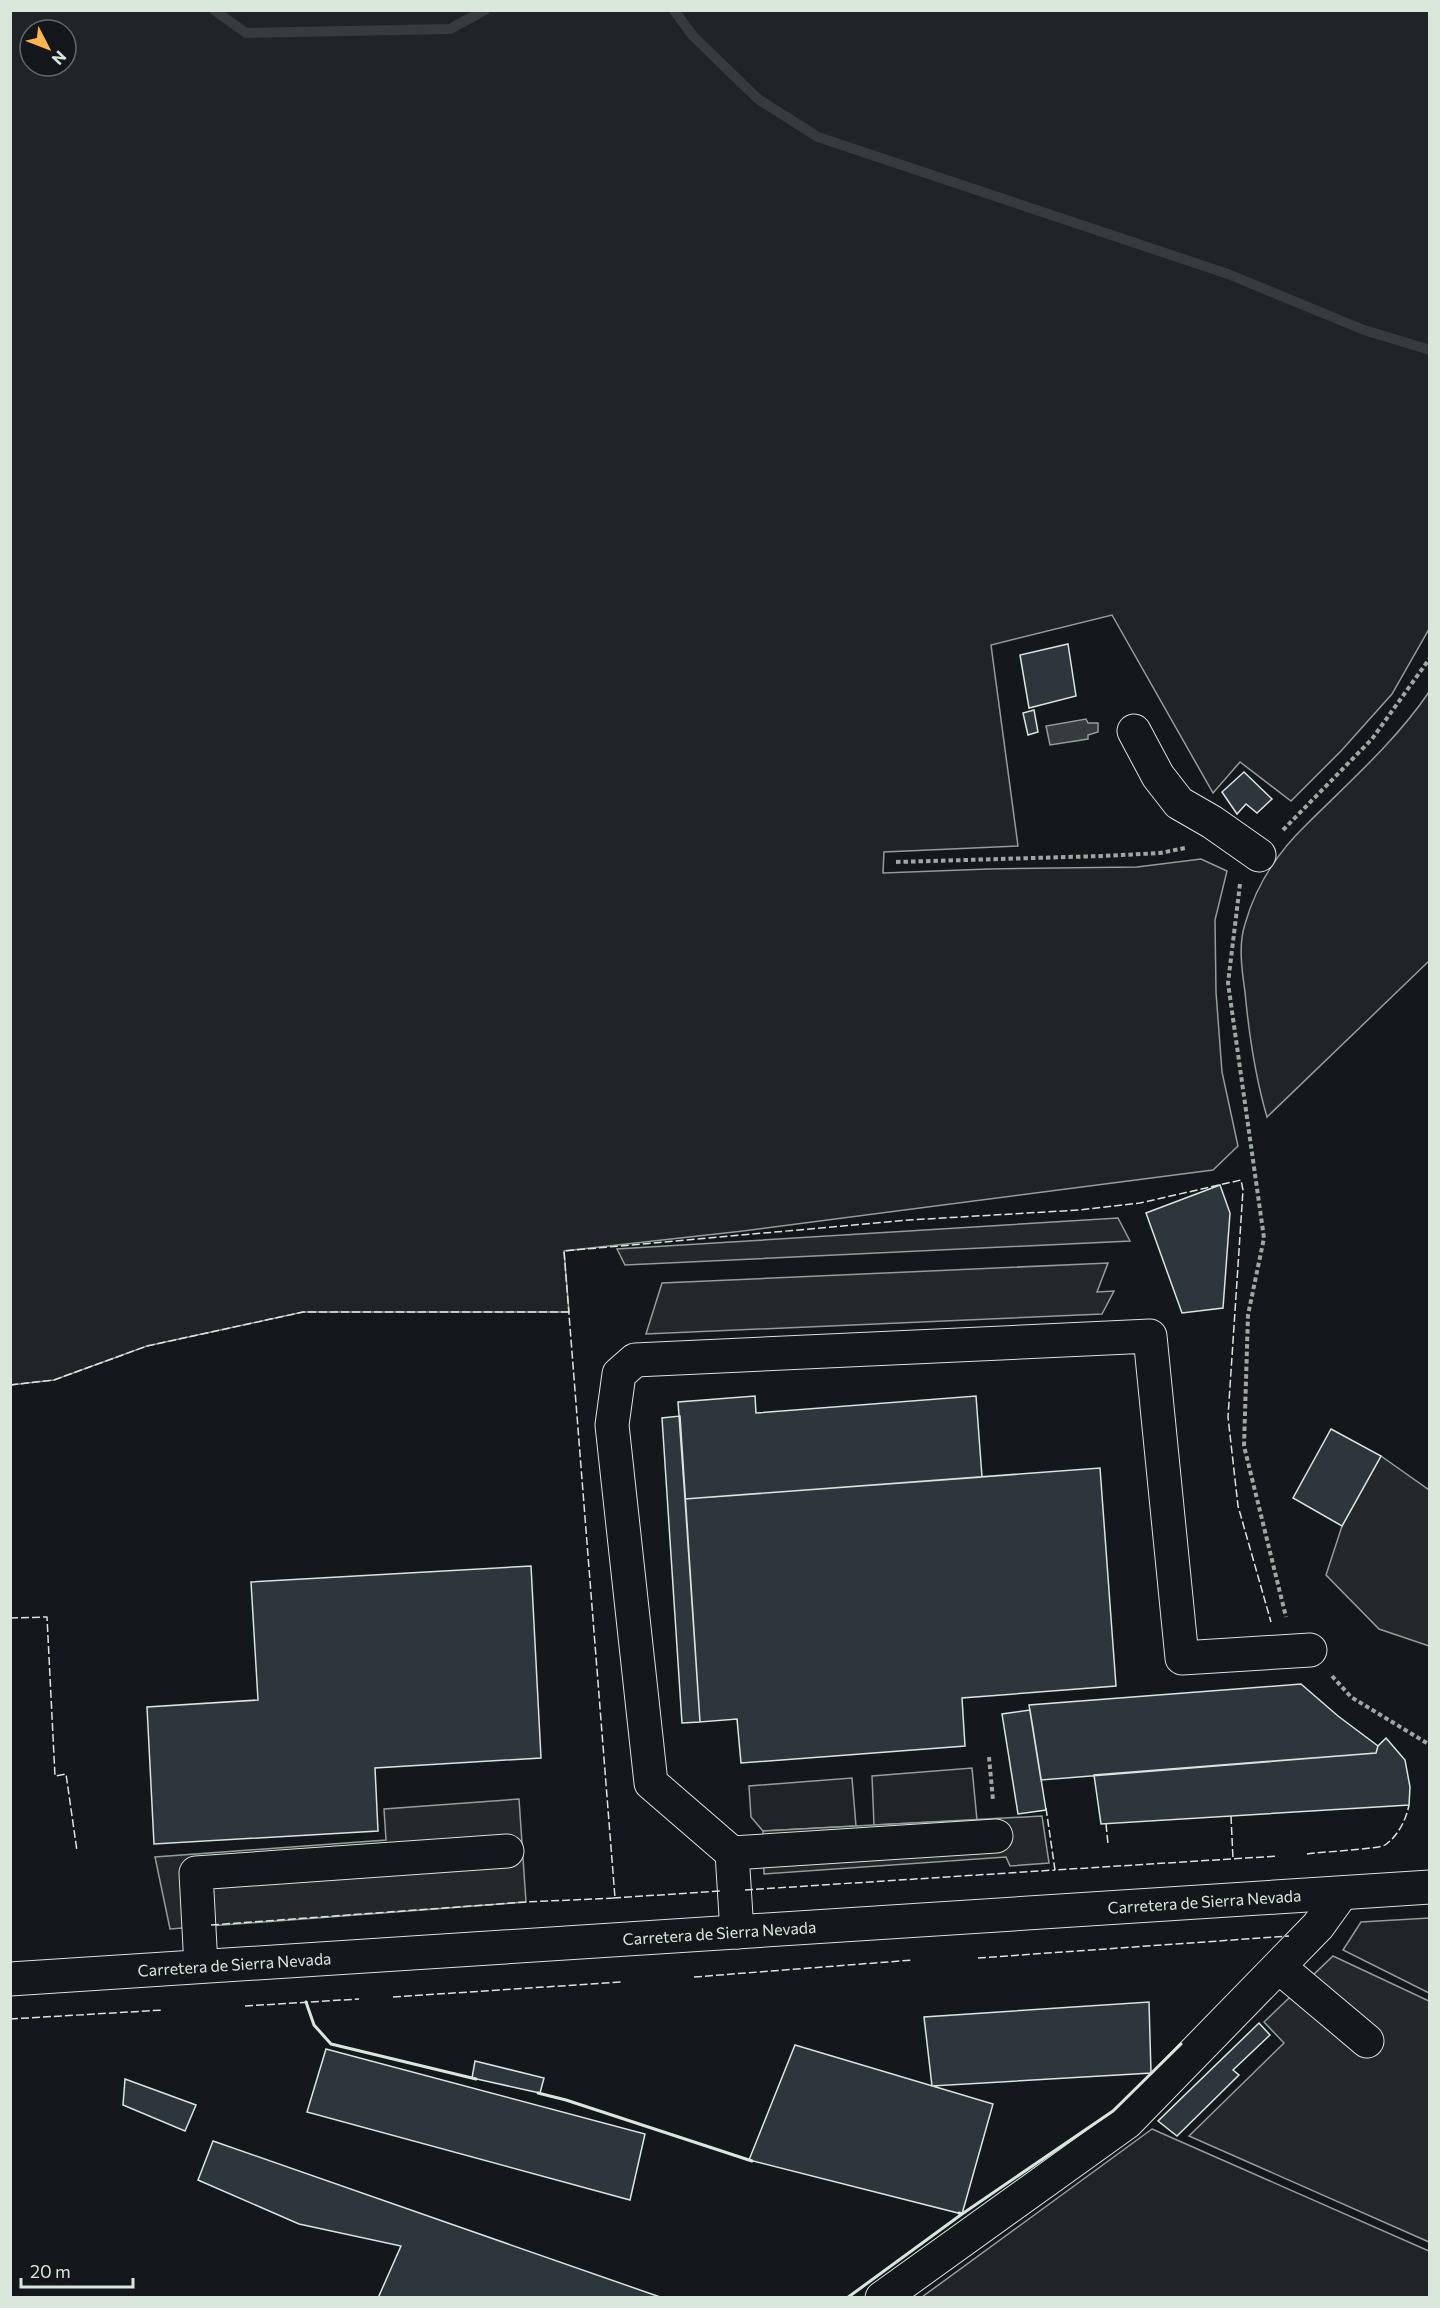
<svg xmlns="http://www.w3.org/2000/svg" width="1440" height="2308" viewBox="0 0 1440 2308" font-family="Commissioner,sans-serif">
<style>
.green{fill:#202428;stroke:#939e99;stroke-width:1.5;fill-rule:evenodd}
.parking{fill:#24282b;stroke:#939e99;stroke-width:1.5}
.water{fill:#363b3e;stroke:#939e99;stroke-width:1.5}
.lines{fill:none;stroke-linecap:round;stroke-linejoin:round}
.stream{stroke:#363b3e;stroke-width:10}
.building{fill:#2c363c;stroke:#d8e6dc;stroke-width:1.5}
.minor-casing{stroke:#d8e6dc;stroke-width:35}
.highway-casing{stroke:#d8e6dc;stroke-width:35}
.path{stroke:#9da8a2;stroke-width:4;stroke-dasharray:4.5 3;stroke-linecap:butt}
.minor{stroke:#14181c;stroke-width:33}
.highway{stroke:#14181c;stroke-width:33}
.fence{stroke:#d8e6dc;stroke-width:1.5;stroke-dasharray:8 3;stroke-linecap:butt}
.wall{stroke:#d8e6dc;stroke-width:3}
.labels{text-anchor:middle;stroke-width:4.5;stroke-linejoin:round;paint-order:stroke}
.street-label{font-size:16px;fill:#d8e6dc;stroke:#14181c}
</style>
<rect width="100%" height="100%" fill="#14181c"/>
<path class="green" d="M10,11H1429V629L1392,694L1341,751L1291,801L1240,762L1213,793L1112,615L991,645L1018,846L884,852L883,873L988,869L1137,867L1201,859L1227,871L1215,920L1216,992L1222,1072L1238,1146L1213,1170L743,1231L564,1251L569,1312H303L147,1346L54,1380L11,1385ZM30,30H66V66H30Z
M1429,692V961L1267,1117C1255,1076 1249,1035 1245,992C1242,971 1238,945 1245,924C1256,885 1277,853 1306,825C1349,782 1395,742 1429,692Z
M972,1768L977,1820L874,1825L872,1776Z
M852,1778L856,1826L763,1831L751,1817L749,1786Z
M1429,1918V1993L1343,1950L1361,1922Z
M1152,2129L1429,2251V2297H922Z"/>
<path class="parking" d="M1118,1218L1130,1241L625,1265L617,1249Z
M1108,1263L1097,1292L1114,1291L1102,1314L646,1334L662,1283Z
M1381,1456L1429,1490V1646L1379,1629L1326,1575L1342,1526Z
M519,1799L526,1902L170,1929L155,1857L386,1840L384,1809Z
M1042,1816L1049,1863L1010,1866L1006,1857L764,1874L763,1831Z
M1333,1956L1429,2001V2242L1189,2136L1284,2043L1264,2022Z"/>
<path class="water" d="M1086,719L1088,723H1098V732L1088,735V739L1050,745L1046,726Z"/>
<g class="lines">
<path class="stream" d="M214,10L246,33L450,29L485,10
M674,10L693,36L758,99L818,137L1228,274L1364,330L1430,350"/>
</g>
<path class="building" d="M1068,644L1076,696L1029,708L1020,655Z
M1034,710L1038,732L1028,735L1023,713Z
M1244,772L1272,799L1257,813L1246,804L1237,814L1222,792Z
M1220,1185L1230,1213L1223,1308L1182,1313L1146,1213Z
M755,1396L756,1413L976,1396L982,1477L685,1499L678,1402Z
M680,1416L700,1722L682,1723L662,1418Z
M1331,1429L1381,1456L1342,1526L1293,1498Z
M1100,1468L1116,1686L962,1698L965,1746L741,1763L737,1719L700,1722L685,1499Z
M531,1566L541,1758L375,1768L378,1831L154,1844L147,1707L258,1700L251,1582Z
M1301,1684L1338,1716L1378,1746L1376,1753L1041,1780L1029,1705Z
M1030,1710L1046,1810L1018,1814L1002,1714Z
M1386,1738L1405,1760L1410,1787L1409,1805L1101,1824L1094,1775L1376,1753L1378,1746Z
M1149,2002L1151,2073L932,2086L924,2017Z
M1259,2023L1270,2035L1233,2070L1239,2075L1177,2136L1158,2121Z
M795,2045L993,2104L962,2214L749,2160Z
M326,2049L645,2134L630,2200L307,2112Z
M475,2061L544,2078L540,2093L472,2078Z
M125,2079L196,2105L185,2131L123,2105Z
M213,2141L663,2298H378L401,2246L299,2224L198,2180Z"/>
<g class="lines">
<g class="minor-casing">
<path id="minor" d="M1134,731L1158,776L1179,803L1212,822L1259,855
M732,1853L996,1836
M737,1932L732,1853L651,1783L612,1425L619,1374L635,1360L1150,1336L1182,1658L1310,1650
M201,1966L196,1873L507,1851
M1279,1967L1367,2041
M882,2298L1127,2122L1318,1926L1341,1894"/>
</g>
<g class="highway-casing">
<g id="highway">
<path id="s1" d="M10,1979L1430,1887"/>
</g>
</g>
<path class="path" d="M1283,830L1372,739L1430,658
M896,862L1103,856L1160,853L1185,848
M1240,884L1228,983L1264,1238L1248,1315L1244,1446L1286,1617
M1332,1676L1351,1697L1430,1745
M989,1757L993,1800"/>
<use href="#minor" class="minor"/>
<use href="#highway" class="highway"/>
<path class="fence" d="M10,1385L54,1380L147,1346L303,1312H569
M10,1618L47,1617L55,1776L66,1774L77,1851
M1046,1808L1055,1870L1278,1856
M1231,1816L1233,1859
M1106,1824L1108,1844
M1307,1854C1319,1852 1379,1849 1385,1845C1398,1836 1406,1820 1409,1805
M745,1890L1055,1870
M613,1898L721,1891
M211,1925L526,1902L615,1898L564,1251L909,1220L1079,1210L1140,1203L1241,1180L1243,1190L1228,1417L1238,1506L1271,1622
M978,1958L1289,1936
M694,1977L913,1960
M393,1997L621,1982
M245,2006L359,1999
M10,2019L163,2010"/>
<path class="wall" d="M306,2002L314,2025L331,2044L476,2079
M538,2093L566,2100L752,2161
M959,2213L962,2214L1113,2111L1181,2044
M847,2298L962,2214"/>
</g>
<g class="labels">
<g class="street-label">
<text dy="6" stroke="none"><textPath href="#s1" startOffset="1197">Carretera de Sierra Nevada</textPath></text>
<text dy="6" stroke="none"><textPath href="#s1" startOffset="711">Carretera de Sierra Nevada</textPath></text>
<text dy="6" stroke="none"><textPath href="#s1" startOffset="225">Carretera de Sierra Nevada</textPath></text>
</g>
</g>
<rect width="1440" height="2308" fill="none" stroke="#d8e6dc" stroke-width="24"/>
<g transform="translate(48 48) rotate(132)"><circle r="28" fill="#14181c" stroke="#626a69" stroke-width="1.5"/>
<path d="M0-4.5L10 22L0 15L-10 22Z" fill="#ffb74d"/>
<text y="-9" font-size="16" font-weight="bold" text-anchor="middle" fill="#d8e6dc">N</text>
</g>
<path d="M21 2278v9h112v-9" fill="none" stroke="#d8e6dc" stroke-width="3"/>
<text x="30" y="2278" font-size="18" fill="#d8e6dc" stroke="#14181c" stroke-width="4.5" paint-order="stroke">20 m</text>
</svg>
